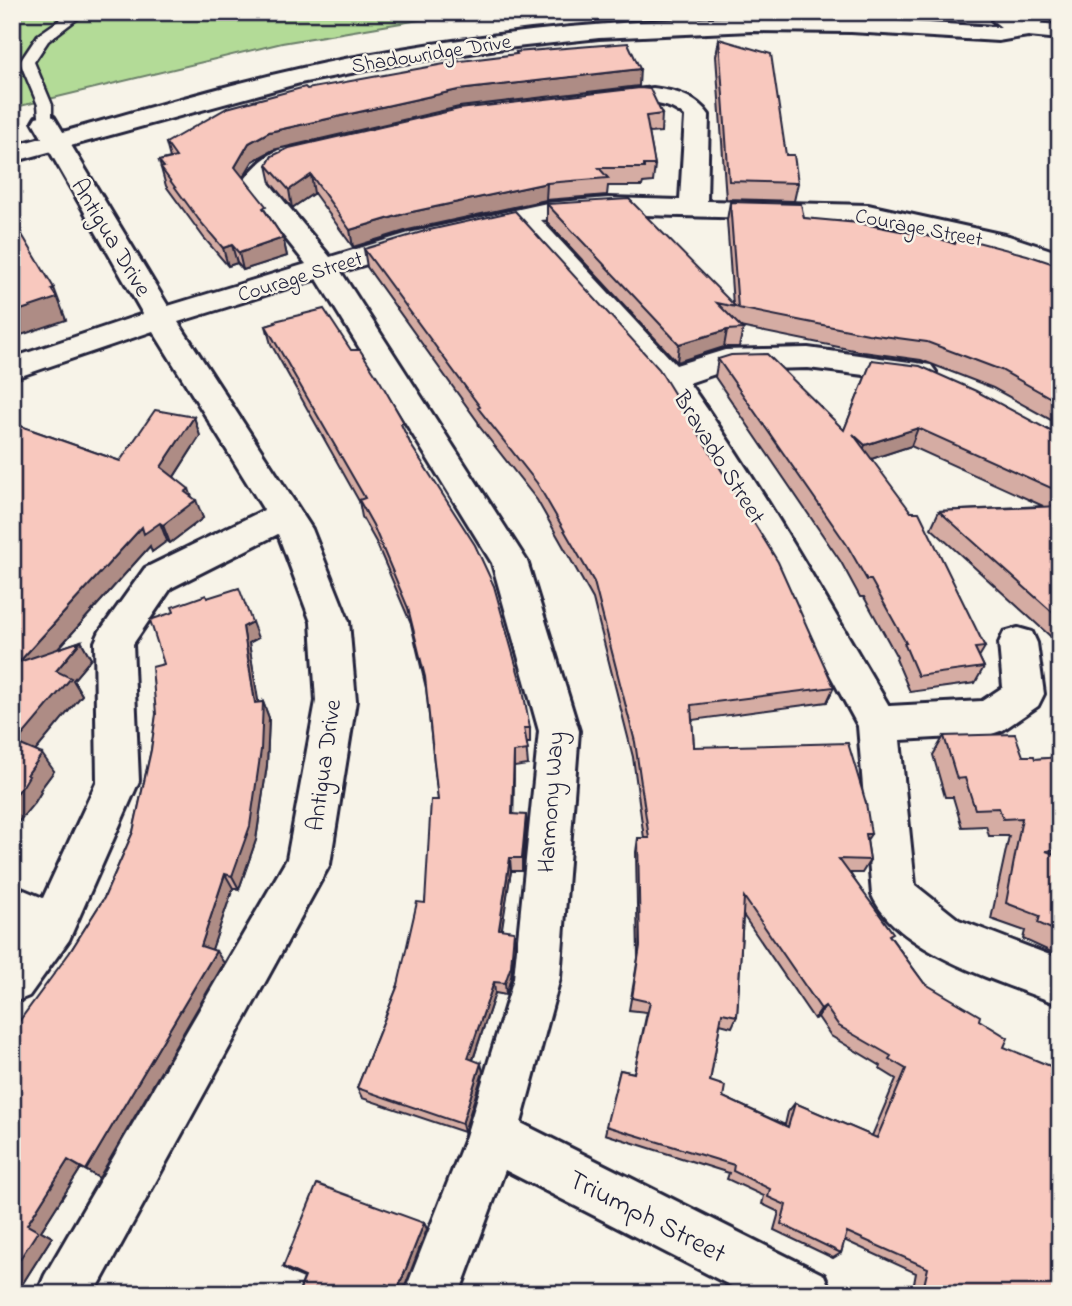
<svg xmlns="http://www.w3.org/2000/svg" width="1072" height="1306" viewBox="0 0 1072 1306" font-family="'Indie Flower',sans-serif">
<style>
.green{fill:#b3db97;stroke:#6a7e69;stroke-width:2}
.lines{fill:none;stroke-linecap:round;stroke-linejoin:round}
.service-casing{stroke:#22223b;stroke-width:5}
.minor-casing{stroke:#22223b;stroke-width:6}
.tertiary-casing{stroke:#22223b;stroke-width:6}
.service{fill:#f7f3e8;fill-rule:evenodd}
.minor{fill:#f7f3e8;fill-rule:evenodd}
.tertiary{fill:#f7f3e8;fill-rule:evenodd}
.wall{fill:#d5aca3;stroke:#22223b;stroke-width:2;fill-rule:evenodd}
.shaded-wall{fill:#ae8c85;stroke:#22223b;stroke-width:2}
.building{fill:#f8c8be;stroke:#22223b;stroke-width:2;fill-rule:evenodd}
.labels{text-anchor:middle;stroke-width:5;stroke-linejoin:round;paint-order:stroke}
.far-street-label{font-size:21px;fill:#22223b;stroke:#f7f3e8}
.street-label{font-size:24px;fill:#22223b;stroke:#f7f3e8}
.near-street-label{font-size:28px;fill:#22223b;stroke:#f7f3e8}
</style>
<rect width="100%" height="100%" fill="#f7f3e8"/>
<filter id="ink" filterUnits="userSpaceOnUse"><feTurbulence type="fractalNoise" baseFrequency=".0143" numOctaves="2"/><feDisplacementMap in="SourceGraphic" scale="14" xChannelSelector="R" yChannelSelector="G"/><feConvolveMatrix kernelMatrix="1 2 1 2 8 2 1 2 1" color-interpolation-filters="sRGB"/></filter>
<g filter="url(#ink)">
<path class="green" d="M12,12H467L282,43L12,108Z"/>
<g class="lines">
<g class="service-casing">
<path id="service" d="M71,12H86L48,41L34,62L52,105V122L45,126L40,125L38,105L20,62L38,35Z"/>
</g>
<g class="minor-casing">
<path id="minor" d="M1024,12H1046L1036,34H1020L1017,29Z
M653,88C675,91 696,96 709,115L707,201L868,205L1009,236L1060,253V270L991,249L868,221L608,214L541,220L676,365L725,350L808,348L931,365L936,372L931,379L920,382L808,368L727,370L689,383C762,486 825,597 889,706L982,701L1003,687L999,643L1004,632L1018,628L1032,632L1037,643L1044,694L1038,706L1003,730L989,735L900,740L915,885L959,920L1060,959V1005C1003,982 897,953 872,895L858,726L790,601L696,442L659,385L516,226L426,246L341,272L527,561L579,731L560,978L521,1123L824,1275L832,1294H747L505,1170L459,1294H404L466,1136L514,978L539,731L492,563L317,279L178,322L312,529L349,622L356,701L330,864L94,1294H37L45,1275L287,859L316,701L311,622L278,534L171,588L133,644L139,781L69,940L29,996L12,1003V942L20,932L12,929V885L43,898L97,781L95,642L100,631L145,568L264,510L153,331L12,379V358L143,314L33,122L36,117L45,115L54,117L168,306L306,264L242,184C258,157 291,136 324,145L328,150L324,155L289,164L276,173L269,183L330,257L409,233L547,203L608,198L680,200L685,117C657,91 625,113 593,105L590,100L593,95Z"/>
</g>
<g class="tertiary-casing">
<path id="tertiary" d="M1003,13L1031,23L1060,25V39L1028,36L998,41L851,32L751,31L599,38L497,49L397,64L300,83L12,162V146C124,116 236,80 350,58C499,30 651,16 803,17C868,18 933,24 998,27H1001L992,20L995,15Z"/>
</g>
<use href="#service" class="service"/>
<use href="#minor" class="minor"/>
<use href="#tertiary" class="tertiary"/>
</g>
<path class="wall" d="M719,39L786,155L798,183L794,201L726,199L716,56Z
M516,52L639,86L459,107L273,150L253,161L243,177L283,238L287,256L243,270L237,263L228,266L204,238L166,186L159,161L170,158L166,143L516,54Z
M662,114L661,132L649,133L655,165L653,182L643,183L642,186H608L607,195L546,200L408,230L353,247L314,193L292,208L271,183L267,165L272,156Z
M730,202L804,218L955,244L1060,266V425L993,388L921,360L863,352L740,327L743,329L739,347H724L677,362L547,222V204L733,305L727,220Z
M364,249L834,687L827,702L692,720L694,747L871,834L867,840L870,860L862,873H850L890,936L924,983L979,1020L1004,1047L1060,1294H912L916,1273L844,1240L841,1253L833,1258L774,1230L779,1212L762,1204L764,1196L727,1179L729,1173L605,1134L620,1070L634,1073L647,1012L629,1010L638,958L636,852L638,838H644L633,757L593,599L537,500L479,426L478,422L367,267ZM743,915L814,1019L818,1017L831,1036L881,1066L880,1069L896,1079L872,1136L795,1103L788,1112L785,1125L723,1097L710,1081L720,1024L732,1027L737,1016Z
M275,321L406,434L530,728V743H526L528,765L514,767L513,814L526,829L522,871H511L501,929L515,943L511,977L506,995L495,993L473,1060L483,1072L464,1132L362,1098L357,1088L398,985L425,903L438,800L426,688L411,624L376,542L362,517L359,501L271,344L266,326L276,323Z
M718,359L844,430L872,360L1060,435V645L931,528L939,511L1043,506L911,446L871,459L985,647L979,657L984,667L975,683L910,692L896,659L897,657L864,597H860L841,562L715,377Z
M194,417L200,436L174,477L192,497L203,518L170,543L167,541L152,552L150,546L58,649L81,641L91,659L73,680L82,695L35,751L54,771L40,790L41,792L35,802L12,423L120,461Z
M207,598L258,638L249,643L258,703L263,702L269,718L267,765L256,840L239,889L233,888L212,949L224,963L99,1178L81,1168L41,1231L52,1237L16,1294L70,952L104,898L133,832L151,750L164,664L174,612Z
M944,736L1035,759L1060,757V956L1023,939L1025,931L991,919L1009,836H989L986,826L962,827L953,797H945L933,755Z
M424,1223L427,1229L402,1294L390,1289L388,1294H298L304,1278L290,1272L283,1267Z"/>
<path class="shaded-wall" d="M640,69L639,86L459,107L273,150L253,161L239,184L235,167L249,143L269,132L458,90Z
M311,175L314,193L292,208L289,190Z
M547,183L546,200L408,230L353,247L350,230L407,213Z
M283,238L287,256L243,270L239,253Z
M232,245L237,263L228,266L223,248Z
M54,288L66,320L12,338V313Z
M727,330L724,347L677,362L679,344Z
M194,417L200,436L168,486L161,467Z
M918,428L911,446L859,463L865,445Z
M189,489L194,502L196,500L203,518L170,543L163,525L185,492Z
M160,523L167,541L152,552L150,546L31,679L19,662L142,527Z
M252,622L258,638L249,643L261,719L255,703L243,627Z
M81,641L91,659L73,680L82,695L28,760L16,743L56,671Z
M263,702L269,718L267,765L256,840L239,889L232,876Z
M514,752V767L513,828L512,814Z
M42,754L54,771L40,790L41,792L35,802L12,830V799L27,775Z
M526,815V829L522,871V858Z
M510,858L511,871L500,941L499,929Z
M225,874L233,888L209,958L201,946Z
M514,931L515,943L511,977L506,995L505,983Z
M216,951L224,963L99,1178L86,1170Z
M494,982L495,993L470,1068L468,1058Z
M825,1006L818,1017L814,1019L821,1009Z
M481,1063L483,1072L464,1132L462,1124Z
M68,1160L81,1168L41,1231L52,1237L16,1294H12V1271L27,1225Z
M424,1223L427,1229L402,1294L398,1289Z
M386,1284L390,1289L388,1294H382Z"/>
<path class="building" d="M719,39L771,54L786,155H794L798,183L729,181Z
M628,43L640,69L458,90L269,132L249,143L235,167L266,206L263,208L283,238L239,253L232,245L223,248L199,220L161,168L164,167L159,161L176,157L166,143L227,108L305,87L307,89L461,61L517,54L516,52Z
M640,88L650,89L662,114L646,116L655,165H644V168H599L608,178L547,183L407,213L350,230L311,175L289,190L267,165L272,156L289,148L459,109Z
M629,199L736,307L717,303L743,329L727,330L679,344L547,204Z
M730,202L801,204L804,218L858,223L937,238L955,244L958,237L1027,255L1060,266V403L1001,370L927,342L868,334L738,308Z
M515,211L659,369L778,562L834,687L691,705L694,747L848,743L866,803L871,834H866L870,860L839,859L893,933L889,935L924,983L980,1016L979,1020L1008,1038L1004,1047L1060,1070V1294H922L928,1268L847,1232L841,1253L781,1224L786,1205L768,1197L770,1189L733,1171L734,1165L606,1126L620,1070L634,1073L650,1002L632,998L640,946L638,838H649L635,742L594,582L537,483L478,408L480,407L364,249L425,231ZM744,897L821,1009L825,1006L839,1026L891,1056L889,1059L906,1069L877,1138L795,1103L788,1127L723,1097L725,1086L710,1081L722,1013L737,1016Z
M12,218L54,288L51,289L57,298L12,313Z
M324,309L351,350H360L380,381L404,423L401,424L411,445L475,545L494,586L523,690L530,728H524L528,750L514,752L512,814L526,815L522,858H510L499,929L514,931L511,966L505,983L494,982L468,1058L481,1063L462,1124L357,1088L398,985L417,902L425,903L431,800H438L425,677L408,608L373,525L359,500L365,498L266,326L276,323L275,321Z
M767,354L844,430L872,360L920,366L976,391L1056,434L1060,435V492L918,428L865,445L853,434L911,512H919L985,647L975,648L984,667L918,676L904,643H906L871,580H867L847,545L718,359L731,355Z
M155,410L194,417L161,467L189,489L185,492L196,500L163,525L160,523L144,534L142,527L19,662L81,641L56,671L71,678L16,743L42,754L27,775L29,776L23,786L12,799V423L120,461Z
M1060,506V619L939,511Z
M239,588L252,622L243,627L255,703L263,702L261,750L250,826L232,876L225,874L201,946L216,951L86,1170L68,1160L27,1225L38,1231L12,1271V1031L70,952L104,898L133,832L151,750L156,714L152,667L164,664L150,620L174,612L172,607L206,595L207,598Z
M1015,734L1023,756H1034L1035,759L1060,757V850L1046,851L1060,856V933L1038,923L1040,916L1006,903L1022,818L1003,819L999,808L975,809L965,778L957,779L944,736Z
M317,1184L424,1223L398,1289L386,1284L382,1294H298L305,1277L283,1267Z"/>
</g>
<g class="labels">
<g class="far-street-label">
<text transform="translate(431 53) rotate(-9)" y="7">Shadowridge Drive</text>
<text transform="translate(919 227) rotate(11)" y="7">Courage Street</text>
<text transform="translate(300 276) rotate(-17)" y="7">Courage Street</text>
</g>
<g class="street-label">
<text transform="translate(112 237) rotate(59)" y="8">Antigua Drive</text>
<text transform="translate(720 457) rotate(58)" y="8">Bravado Street</text>
<text transform="translate(323 765) rotate(-82)" y="8">Antigua Drive</text>
<text transform="translate(550 802) rotate(-86)" y="8">Harmony Way</text>
</g>
<g class="near-street-label">
<text transform="translate(648 1215) rotate(27)" y="10">Triumph Street</text>
</g>
</g>
<rect width="1072" height="1306" fill="none" stroke="#f7f3e8" stroke-width="42"/>
<rect x="21" y="21" width="1030" height="1264" fill="none" stroke="#22223b" stroke-width="2.5" filter="url(#ink)"/>
</svg>
